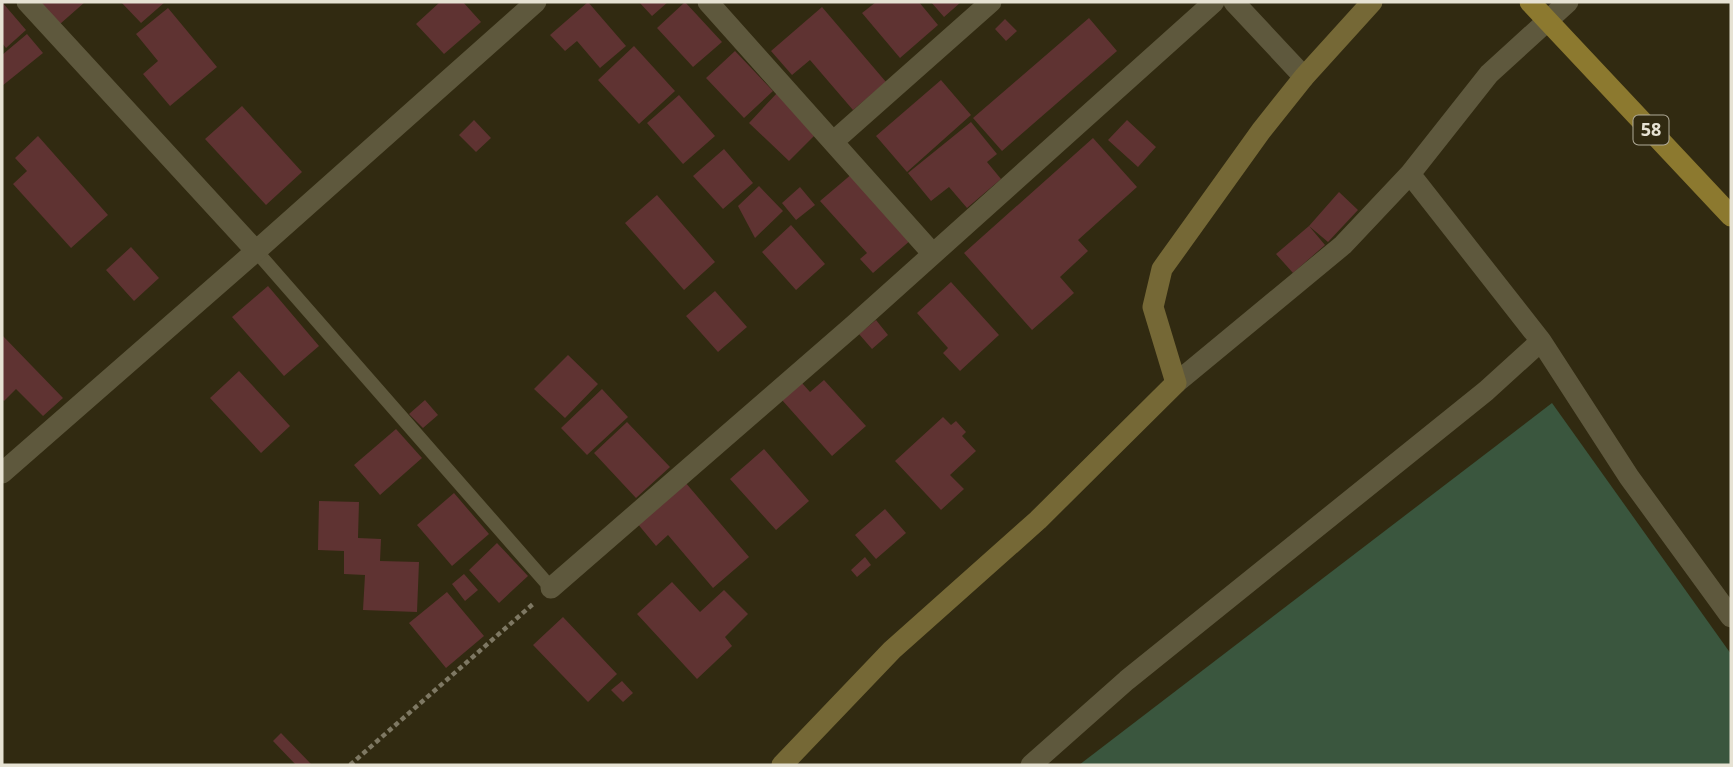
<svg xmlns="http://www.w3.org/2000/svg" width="1733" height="767" viewBox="0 0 1733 767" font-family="'Open Sans',sans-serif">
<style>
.green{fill:#3a563e}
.building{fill:#5f3332}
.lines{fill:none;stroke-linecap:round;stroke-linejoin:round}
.path{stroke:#7e7863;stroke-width:4.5;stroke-dasharray:5 3.5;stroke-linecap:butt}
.lane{stroke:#5e583d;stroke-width:14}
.street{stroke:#5e583d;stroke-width:21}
.secondary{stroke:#756836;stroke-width:21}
.primary{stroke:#8c792f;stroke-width:21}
.labels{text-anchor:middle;stroke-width:5;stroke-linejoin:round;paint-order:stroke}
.shield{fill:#312a11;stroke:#b0ab99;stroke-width:2}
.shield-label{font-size:18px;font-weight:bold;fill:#e6e2d3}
</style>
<rect width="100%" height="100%" fill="#312a11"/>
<path class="green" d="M1552,403L1731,654V765H1079Z"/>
<path class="building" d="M2,2L26,30L6,48L2,43Z
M40,2H85L60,24Z
M121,2H165L141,23Z
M440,2H463L481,22L444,54L416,24Z
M588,2L626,46L600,68L577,41L565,51L550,35Z
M639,2H668L652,16Z
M685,2L722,42L693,67L657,28Z
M876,2H919L938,25L900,58L862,13Z
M931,2H961L944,17Z
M822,7L886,82L853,110L810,60L792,75L771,51Z
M168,8L217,67L170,106L143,74L158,61L136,34Z
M1089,18L1117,51L1002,151L973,118Z
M1005,19L1017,31L1006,41L995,29Z
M27,34L43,53L2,86V55Z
M634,46L675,91L639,124L598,80Z
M735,51L773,91L744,118L706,78Z
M941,80L971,115L907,172L876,136Z
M778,92L819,131L789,161L749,123Z
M679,95L715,136L683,164L647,123Z
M242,106L302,172L266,205L205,139Z
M474,120L491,138L476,152L459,135Z
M1127,120L1156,147L1138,167L1108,140Z
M971,122L997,154L987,162L1001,179L967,208L949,187L931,201L908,173Z
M38,136L108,215L71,248L13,184L27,171L15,158Z
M1093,138L1137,187L1078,240L1088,251L1060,277L1074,293L1032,330L964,253Z
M724,149L753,183L723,209L693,176Z
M853,173L912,239L873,273L860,259L867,253L820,201Z
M759,186L783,211L755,238L738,206Z
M800,187L815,205L796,220L782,203Z
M1339,192L1358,210L1328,242L1309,226Z
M657,195L715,262L684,290L625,223Z
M791,225L825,264L796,290L762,252Z
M1309,226L1325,245L1293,273L1276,254Z
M131,247L159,278L134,301L106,270Z
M951,282L999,335L960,371L943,353L948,348L917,313Z
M268,286L319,346L284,376L232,317Z
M715,291L747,327L718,352L686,316Z
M876,320L888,335L872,349L859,334Z
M2,335L63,398L43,416L16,389L4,401L2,399Z
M568,355L598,384L565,418L534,389Z
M239,371L290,426L261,453L210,398Z
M824,380L866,426L832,456L782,400L802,383L810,392Z
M602,389L628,417L587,455L561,428Z
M425,400L438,415L423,428L409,414Z
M943,417L951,425L956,421L966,432L962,436L976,451L950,475L964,489L941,510L895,461Z
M627,422L670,467L636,498L594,453Z
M396,429L422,458L380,495L354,465Z
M764,449L809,501L776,530L730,479Z
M685,482L749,557L713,588L668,535L656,546L637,523Z
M454,493L489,534L452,566L417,525Z
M319,501L359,502L358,538L381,539L380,561L419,562L417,612L363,610L365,575L344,574V551L318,550Z
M885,509L906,533L876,559L855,535Z
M497,543L528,576L499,603L469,570Z
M865,557L871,565L857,577L851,570Z
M464,574L478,590L465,601L452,584Z
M672,582L700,612L724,590L748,614L725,637L732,646L697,679L637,614Z
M447,592L484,636L446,668L409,623Z
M563,617L617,674L588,702L533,645Z
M622,681L633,693L623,702L611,690Z
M281,733L312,765H296L273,741Z"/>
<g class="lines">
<path class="path" d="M350,765L533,604"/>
<path class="lane" d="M256,251L551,588"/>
<path class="street" d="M27,2L256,251
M708,2L933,254
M1234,2L1304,77
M834,141L991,2
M1410,174L1541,341L1629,477L1731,617
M1176,383L1343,245L1410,174L1489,74L1568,2
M2,473L256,251L536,2
M551,588L854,325L1214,2
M1031,765L1127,680L1486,391L1541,341"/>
<path class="secondary" d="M782,765L892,650L1038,520L1176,383L1153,307L1162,269L1261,131L1304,77L1372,2"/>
<path class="primary" d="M1530,2L1731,216"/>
</g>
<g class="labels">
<rect class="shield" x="1633.5" y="115.5" width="35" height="29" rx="5"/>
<g class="shield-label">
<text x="1651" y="136">58</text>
</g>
</g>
<rect width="1733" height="767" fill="none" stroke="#e6e2d3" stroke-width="7"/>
</svg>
